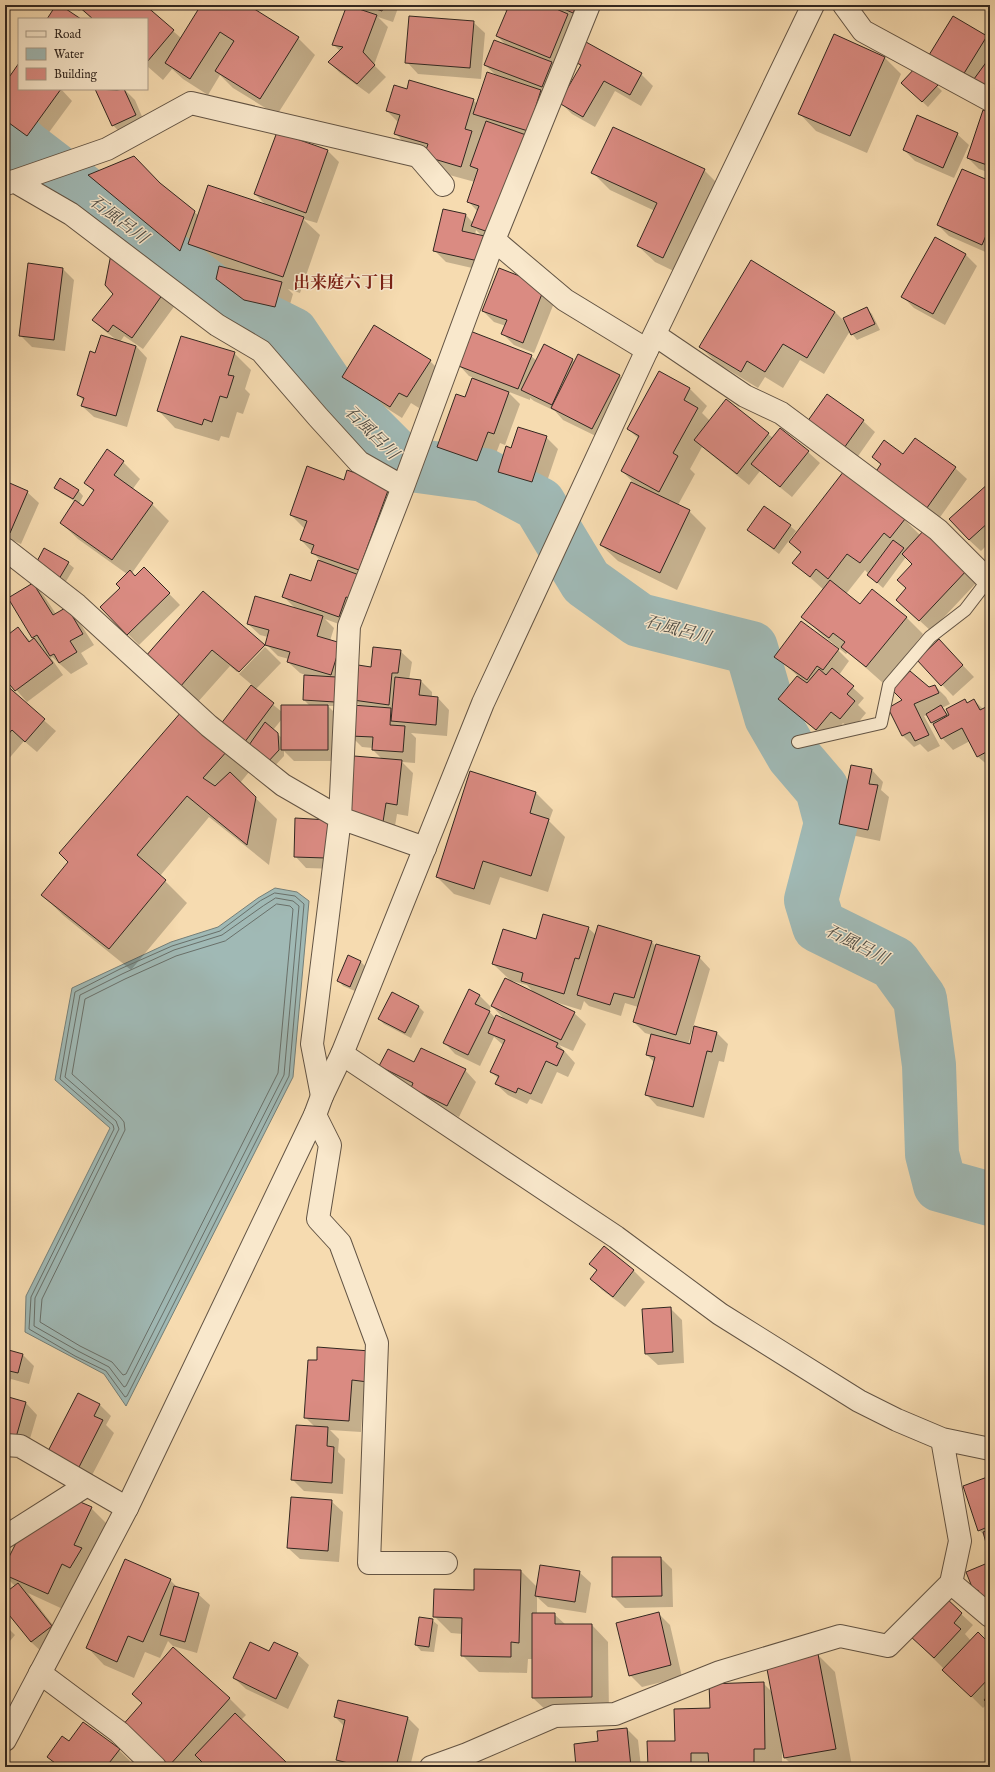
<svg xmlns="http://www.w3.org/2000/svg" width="995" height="1772" viewBox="0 0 995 1772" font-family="'IM FELL English','Noto Serif JP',serif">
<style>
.water{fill:#a0b9b5;stroke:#747f79}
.shadow{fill:#0003;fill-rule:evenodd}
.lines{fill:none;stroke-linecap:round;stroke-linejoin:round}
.shore{stroke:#69706a;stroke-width:1}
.river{stroke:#a0b9b5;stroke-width:54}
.building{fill:#da8b82;stroke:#322720}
.service-casing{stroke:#635444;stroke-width:14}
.minor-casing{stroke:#635444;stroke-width:24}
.tertiary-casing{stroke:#635444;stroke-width:24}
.service{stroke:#f9e8cc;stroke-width:12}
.minor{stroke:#f9e8cc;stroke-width:22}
.tertiary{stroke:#f9e8cc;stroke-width:22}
.labels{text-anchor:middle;stroke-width:3;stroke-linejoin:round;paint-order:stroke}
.water-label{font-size:17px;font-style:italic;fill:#4e4c45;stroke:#f9e8cc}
.neighbourhood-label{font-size:17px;font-weight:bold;fill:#7a1f14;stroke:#f9e8cc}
</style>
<rect width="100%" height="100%" fill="#f6dbb0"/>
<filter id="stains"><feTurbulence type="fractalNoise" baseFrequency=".005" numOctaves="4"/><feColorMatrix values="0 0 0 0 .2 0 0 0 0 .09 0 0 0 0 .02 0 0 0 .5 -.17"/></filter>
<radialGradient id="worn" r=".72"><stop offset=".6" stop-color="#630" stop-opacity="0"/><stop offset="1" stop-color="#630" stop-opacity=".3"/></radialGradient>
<path class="water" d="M275,888L297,892L309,901L293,1077L126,1406L104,1374L25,1332L26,1296L110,1128L55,1080L72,988L171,942L218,927L258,898Z"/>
<path class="shadow" d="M72,5H143L181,38L202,5H246L298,38L315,55L277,115L233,88L220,75L208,95L183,79L172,69L163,80L147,66V19H92L81,9L79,11Z
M355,5H399L393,22L378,17L388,27L374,65L386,77L369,94L340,73L329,62L340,51L333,44L360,11Z
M401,5H414L413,9Z
M505,5H593L585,23L571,18L579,26L540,149L505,245L500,250L494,273L446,262L434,250L466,215L473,223L478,212L468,201L475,182L442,173L412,151L396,134L399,123L387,111L407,90L473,100L477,104L498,77L485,65L507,46L497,36L507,12L503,8ZM476,230L483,237L475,235Z
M473,22L485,33L481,79L418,74L407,62Z
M986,37L990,41V91L942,67Z
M587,44L641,74L653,86L641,106L615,91L595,127L572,114L561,103L581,67L577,62Z
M884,57L901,74L867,153L816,131L800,114Z
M19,65V89H61L72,101L39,146L5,121V84Z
M917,67L942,91L928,107L908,88Z
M96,89H124L135,100L146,126L124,137L113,125Z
M990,114V173L979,169L968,158Z
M957,134L969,145L954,178L915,161L904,150Z
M328,151L339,162L317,223L303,219L320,235L300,293L288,289L293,294L286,318L257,311L228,290L217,279L220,266L206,261L201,256L197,267L106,192L90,175L161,184L199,216L267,206L255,194Z
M704,170L721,187L680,274L655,262L638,246L655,211L610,190L593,173Z
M990,182V254L949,236L938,225Z
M935,238L966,255L977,266L945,325L914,308L903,297Z
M112,256L176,304L143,349L124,336L120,342L136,346L147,358L127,427L94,417L82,406L84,401L78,395L96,354L118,341L105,331L93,320L114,294Z
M751,262L835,312L847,324L866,308L872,314L880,330L857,340L850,331L824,374L800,360L783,388L765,377L758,388L717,363L700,347Z
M63,269L74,280L65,351L32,347L20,335Z
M544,287L556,298L534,353L514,345L503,334L506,326L494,322L483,311Z
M544,346L575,362L619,375L630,387L604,440L563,420L555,411L534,401L530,398V400L507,391L520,404L505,445L500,443L489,472L450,458L438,446L466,398L474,378L469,376L458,364L531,356L537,361Z
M234,353L251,370L245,389L250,394L243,414L237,412L229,438L221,436L219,441L175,428L159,411Z
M430,361L441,372L419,408L411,403L402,418L355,388L343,377Z
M659,372L690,389L707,406L702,413L710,421L727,400L773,438L808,452L820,463L792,497L760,471L749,485L702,447L690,469L695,474L678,505L689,511L706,528L677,590L618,561L601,545L636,485L622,471L639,439L628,429Z
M827,395L863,421L875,432L856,459L820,433Z
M546,437L558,449L543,493L511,483L499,471L512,450Z
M915,439L955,468L967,479L936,523L873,457L904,456Z
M123,462L140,479L132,490L152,504L169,521L132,573L135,577L144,568L180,605L139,645L102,608L121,588L127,574L78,539L61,523L76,502L61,493L56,487L78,490L83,496L79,504L83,508L94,492L85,482Z
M344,481L389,486L406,503L350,628L325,619L334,628L330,641L340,644L334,706H328L339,717V761H294L284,751V756L272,769L221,725L252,685L239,674L265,647L281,663L255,690L282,712L310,706L304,700L305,675L300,673L288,662L289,659L278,656L266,644L268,637L260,635L248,624L295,608L283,596L311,582L320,560L301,540L305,529L291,515ZM282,719V738L273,730Z
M5,482L27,492L39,503L21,544L5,537Z
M990,483V542L981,551L969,540Z
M904,519L920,535L978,581L931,631L909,611L907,589L913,564L906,557L883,588L874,580L865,570L846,594L860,605L872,590L907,618L923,634L883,683L848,652L846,654L820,633L803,616L824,590L794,563L801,553L790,542Z
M790,526L796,531L779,554L748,530Z
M68,563L74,568L65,583L36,564Z
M33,584L44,596L56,614L67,608L78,620L94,645L81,653L88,664L71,674L52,657L51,658L63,675L27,702L5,677V638L18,628L31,642L34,639L32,638Z
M203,592L264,646L237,672L230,666L197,703L163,674Z
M837,649L849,661L839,675L864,698L858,705L866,713L852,730L843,723L828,741L780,699L798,676L776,657Z
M400,651L412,662L409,680L421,681L432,692V698H438L449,710L447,736L411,733L416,738L415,763L402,762L413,773L408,816L397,814L394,832L361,823L383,760L373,750V748L362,747L351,736L361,707L354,700L372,668Z
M950,652L974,677L953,696L918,660Z
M5,686L56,731L37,752L24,741L6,762Z
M935,686L946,697L950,704L942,708L949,715L965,700L968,703L974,700L983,709L990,706V767L977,756L970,741L953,750L942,738L927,715L924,716L940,746L928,752L920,744L914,747L902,735L889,708Z
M183,713L249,772L240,783L277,819L269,865L209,817L160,876L187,903L131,970L64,916L42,895L70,862Z
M852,766L872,770L883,782L881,790L889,797L880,841L851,835L840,823Z
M471,772L536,793L553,810L549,821L565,837L548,892L500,877L490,905L454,894L437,877Z
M327,821L339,832L337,869L306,868L295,856Z
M588,928L596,935L652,942L656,947L699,957L710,969L688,1045H691L695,1027L717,1033L728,1044L724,1062L719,1061L704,1118L657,1106L646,1094L654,1062L647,1055L652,1035L645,1033L634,1022L638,1007L625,1003L621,1016L589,1006L584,1001L581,1010L555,1002L574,1013L586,1024L573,1051L559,1045L575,1063L568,1077L557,1072L542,1104L530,1099L527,1104L508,1095L496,1084L499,1079L491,1072L503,1045L494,1037L480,1066L455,1054L444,1042L480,996L491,1007L489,1011L496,1019L505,1020L492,1006L511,981L493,964L536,940ZM512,981L527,985L534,993L511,982Z
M349,956L361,962L366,967L355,991L343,986L338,980Z
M392,993L419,1007L424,1012L411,1038L384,1024L379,1019Z
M415,1063L465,1070L476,1082L459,1117L423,1100L392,1077L380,1066Z
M590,1264L633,1270L645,1282L625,1307L602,1290L591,1279L597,1271Z
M670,1308L682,1320L684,1363L658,1365L646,1354Z
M5,1350L23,1355L34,1366L29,1384L11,1379L6,1395H5Z
M370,1352L379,1393L364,1391L361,1432L330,1430L339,1439L338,1452L345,1459L343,1494L304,1491L292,1479L315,1427L305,1417L317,1361Z
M5,1397L26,1403L37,1415L26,1452L5,1446Z
M100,1405L111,1416L106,1425L114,1433L89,1481L59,1466Z
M990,1477V1545L985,1536L979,1530Z
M331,1501L343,1512L339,1562L300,1559L288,1548Z
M91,1508L108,1525L65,1610L28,1593L63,1638L43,1653L31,1642L5,1609V1582L11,1590L15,1586L5,1576V1567Z
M661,1558L672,1569L673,1607L625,1608L613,1596Z
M521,1571L538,1588L579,1572L591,1583L586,1613L548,1607L537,1597V1614H554L566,1625H592L608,1642L609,1714H550L533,1698V1659H528L527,1673L479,1672L462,1655L463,1634L451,1633L434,1616L475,1591Z
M170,1580L179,1589L198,1594L210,1605L197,1653L173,1646L168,1641L160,1658L145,1652L134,1678L104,1665L88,1648Z
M945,1599L973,1625L965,1634L971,1641L990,1645V1705L988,1703L983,1708L922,1647Z
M658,1613L670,1625L682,1677L642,1687L630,1675Z
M419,1618L432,1620L438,1625L434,1652L421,1651L416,1645Z
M5,1625L15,1635L5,1647Z
M270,1652L297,1654L309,1665L288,1709L246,1689L234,1678Z
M818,1655L835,1672L852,1766L794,1767L785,1758L782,1744V1765H770V1767H649L711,1709L763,1683L773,1693Z
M229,1698L246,1715L241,1720L290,1767H202L205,1764L204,1762L200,1767H165Z
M335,1717L408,1718L419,1729L410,1767H344L337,1759L345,1727Z
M627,1729L638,1740L641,1767H577L599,1742Z
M69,1742L119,1750L130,1761L126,1767H53L56,1764L48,1757Z"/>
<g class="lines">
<path class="shore" d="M275,893L295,896L304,904L289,1076L127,1396L125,1397L106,1371L75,1356L29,1329L31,1297L114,1129L113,1125L60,1079L75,992L120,969L172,946L220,931L260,901Z
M276,898L293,901L299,906L284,1075L126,1386L124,1387L109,1367L78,1351L34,1326L35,1298L119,1129L116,1121L65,1077L80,995L122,974L174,950L222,935L263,906Z
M277,904L290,906L293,909L278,1073L126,1374L123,1375L112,1362L80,1346L40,1322L42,1299L125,1130L124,1122L120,1117L72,1074L85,999L125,979L176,956L225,941Z"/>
<path class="river" d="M5,127L25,147L226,301L292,334L329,389L404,464L484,475L539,504L586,582L639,620L751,648L771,717L793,755L822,789L831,823L811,900L819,926L894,963L920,999L929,1065L932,1154L940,1185L990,1199"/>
</g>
<path class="building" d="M56,5H60L81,19H47Z
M77,5H145L174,30L147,62V19H93Z
M201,5H248L299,37L260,99L215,71L234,41L220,32L190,79L165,63Z
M347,5L377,15L363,52L375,65L357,84L328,62L343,47L332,45Z
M364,5H384L382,11Z
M504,5H547L568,14L550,58L496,36L507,10L502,8Z
M555,5H577L573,13Z
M409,16L474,21L470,68L405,63Z
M953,16L987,36L963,75L929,55Z
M834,34L885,57L850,136L798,114Z
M494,40L552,62L542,87L484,65Z
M586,42L642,73L630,95L604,81L583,117L559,103L581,65L575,62Z
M990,57V90L974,79Z
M19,63V89H61L27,136L5,120V83Z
M917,66L938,85L922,102L901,83Z
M487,72L541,90L528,131L473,114Z
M409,80L474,99L465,129L472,131L461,167L424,156L428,144L394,134L400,115L386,111L394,85L407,89Z
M95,89L117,90L124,89L136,115L112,126Z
M983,110L990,113V166L967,158Z
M917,115L958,133L943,168L903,150Z
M486,121L529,136L494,234L471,226L479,206L467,202L478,169L470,166Z
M613,127L705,169L663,258L637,246L657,203L591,173Z
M277,132L328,150L306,213L254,194Z
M134,156L160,183L195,211L180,251L88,175Z
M962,169L990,181V226L982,245L937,225Z
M208,185L304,217L283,277L188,244Z
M443,209L466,214L462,231L489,237L483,262L433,251Z
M935,237L966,254L933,314L901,297Z
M111,254L165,291L132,338L113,325L108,332L92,320L113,294L105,285Z
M751,260L835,312L807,358L783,344L765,372L747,361L741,372L699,347Z
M28,263L63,268L54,340L19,336Z
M219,266L282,282L275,307L244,300L216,279Z
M499,268L545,286L523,343L501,334L507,320L482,311Z
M867,307L875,324L851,335L843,318Z
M374,325L431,360L407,397L399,393L390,407L342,377Z
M470,331L532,355L518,389L456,365Z
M101,335L136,346L116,416L81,406L84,398L77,395L90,351L95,353Z
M181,336L235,352L228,375L234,376L227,398L220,396L212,422L204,419L202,425L157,411Z
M544,344L573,359L552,405L521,390Z
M578,354L620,375L592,429L551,408Z
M659,371L690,388L684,400L698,408L673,453L678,456L659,492L621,471L639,436L627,429Z
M472,378L509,392L494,434L488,432L477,461L437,447L456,394L465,397Z
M827,394L864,420L844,448L807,422Z
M726,399L769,433L737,474L694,440Z
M518,427L547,436L532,482L498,472L506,446L511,448Z
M780,428L809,451L780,487L751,464Z
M915,438L956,467L924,512L873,476L881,464L872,457L884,440L903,454Z
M107,449L124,461L114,475L153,503L112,560L60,523L75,500L83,506L94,490L84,483Z
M307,466L344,480L347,470L390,485L359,570L311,553L314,545L300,540L307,521L290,515Z
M844,471L905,519L890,538L884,533L860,563L847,554L828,579L816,569L810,577L792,563L801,552L789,542Z
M60,478L79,490L73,499L54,488Z
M5,481L28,491L10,533L5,531Z
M631,482L690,510L660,573L600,545Z
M990,482V521L969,540L949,519Z
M764,506L791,525L774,549L747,530Z
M925,529L968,569L919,621L896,600L906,588L897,580L912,564L902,554Z
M893,540L904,548L877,583L867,575Z
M44,548L69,562L59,579L35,565Z
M318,560L362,576L353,599L346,597L339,617L282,597L290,574L311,581Z
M144,567L170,593L127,635L100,607L120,588L116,584L130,570L135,576Z
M830,580L860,604L872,589L907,617L866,667L841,647L845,642L833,633L829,638L801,617Z
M33,583L53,615L67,607L83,634L70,641L77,652L59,663L54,654L50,656L37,635L32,638L8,598Z
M203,591L265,645L239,672L212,650L180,687L145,657Z
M255,596L323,616L317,636L341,643L331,675L287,662L290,652L265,645L269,630L247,624Z
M801,621L839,649L823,670L817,666L807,680L774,657Z
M18,627L29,642L34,638L53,663L15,691L5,679V637Z
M939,639L963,665L941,686L917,660Z
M373,647L401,650L398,673H392L389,705L353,700L358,665L371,667Z
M832,668L854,686L847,694L855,701L840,719L831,712L816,730L778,699L797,676L807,683L819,669L826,675Z
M910,671L929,687L935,685L939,693L914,704L929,735L915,741L910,732L902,736L888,708L902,700L892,690Z
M304,675L336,677L335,702L303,700Z
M395,677L421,680L419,695L438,697L436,725L391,721Z
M5,684L45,719L25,742L12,730L5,738Z
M251,685L274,703L244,743L220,725Z
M965,699L967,703L974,699L980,710L990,705V750L977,757L962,728L941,739L933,724L949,715L946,709Z
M281,705H328V750H281Z
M352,705L391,708L390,725L405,726L403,752L372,750L373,737L350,736Z
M941,705L947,715L931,723L926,714Z
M182,711L228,750L203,778L215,786L230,772L256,797L247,845L187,796L137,855L166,880L109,949L41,895L68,862L59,853Z
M265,722L278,733L279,750L266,764L247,748Z
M354,756L402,760L397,805L386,803L383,822L349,812Z
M851,765L872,769L869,784L878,785L868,830L839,824Z
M470,771L536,792L530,813L549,819L531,876L483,861L474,889L436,877Z
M295,818L328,820L326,858L294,857Z
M543,914L589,927L579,959L575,958L564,994L521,981L523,973L492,964L503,929L536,939Z
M598,925L652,941L634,998L614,993L610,1005L577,995Z
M656,944L700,956L676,1035L633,1022Z
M348,955L361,961L350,987L337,981Z
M505,978L575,1012L561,1040L491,1006Z
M469,989L480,995L475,1004L490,1011L468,1055L443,1043Z
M392,992L419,1006L405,1033L378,1019Z
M496,1015L558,1043L556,1047L564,1051L557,1066L546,1061L531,1094L518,1088L516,1093L495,1084L499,1076L490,1072L505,1040L488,1033Z
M694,1026L717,1032L712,1052L707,1051L693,1107L645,1095L655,1057L646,1055L651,1034L690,1044Z
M421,1048L466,1069L447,1106L411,1088L413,1083L379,1066L388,1049L414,1062Z
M604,1246L634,1270L613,1297L590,1279L597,1270L589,1264Z
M671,1307L673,1352L645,1354L642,1309Z
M317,1347L370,1351L368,1382L352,1380L349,1421L304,1418L308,1360H317Z
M5,1349L23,1354L18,1373L5,1370Z
M78,1393L100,1404L94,1416L103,1420L77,1471L46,1455Z
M5,1396L26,1402L15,1441L5,1438Z
M296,1425L328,1427L327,1446L334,1447L332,1483L291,1480Z
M990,1476V1526L978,1531L963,1486Z
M291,1497L332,1500L328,1551L287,1548Z
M71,1498L92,1507L74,1545L82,1548L70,1568L62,1564L48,1594L5,1575V1565L22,1531Z
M990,1530V1542L986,1543L983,1532Z
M612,1557H661L662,1596L612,1597Z
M125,1559L171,1579L143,1642L128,1636L117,1662L86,1648Z
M990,1562V1599L983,1602L978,1590L974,1592L966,1572Z
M540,1565L580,1571L575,1602L535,1596Z
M474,1569L521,1570L519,1643L511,1642V1657L461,1656L462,1618L433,1617L434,1589L474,1590Z
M18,1583L52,1626L31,1642L5,1610V1593Z
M174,1586L199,1593L185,1642L160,1635Z
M945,1597L962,1613L954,1623L961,1629L934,1658L910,1636Z
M659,1612L671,1665L629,1676L616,1623Z
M532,1613H555V1624H592V1697L532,1698Z
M419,1617L433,1619L429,1647L415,1645Z
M978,1632L990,1644V1677L971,1697L942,1670Z
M250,1642L269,1651L274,1642L298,1653L276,1699L233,1678Z
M173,1647L230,1698L168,1767H165L121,1727L142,1703L132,1694Z
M818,1654L836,1749L784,1758L766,1664Z
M764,1682L765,1749H754V1767H709L708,1753H691V1767H648L647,1741H675L674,1709L710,1708L709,1684Z
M990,1693V1705L984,1700Z
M338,1700L408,1717L396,1767H365L336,1760L345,1720L334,1717Z
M235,1713L286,1762L281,1767H201L204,1764L195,1755Z
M83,1722L120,1749L106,1767H52L55,1763L47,1757L62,1736L69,1741Z
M627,1728L631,1767H576L574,1744L598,1741L597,1731Z"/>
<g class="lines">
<g class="service-casing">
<path id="service" d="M798,742L881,723L889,685L930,637L965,610L988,580"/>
</g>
<g class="minor-casing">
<path id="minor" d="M844,5L863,31L990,100
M14,181L71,214L217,325L261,351L318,417L359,462L403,487
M6,184L107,149L191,103L418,156L443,185
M494,240L565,300L647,350
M655,335L745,396L781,413L938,530L990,582
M5,549L77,605L209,726L283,785L340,818L425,848
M342,1054L616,1237L720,1314L859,1401L897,1420L942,1439L990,1449
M322,1096L312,1044L340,818L349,626L403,487L494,240L589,5
M315,1115L330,1145L318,1219L340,1243L377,1343L369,1563H446
M942,1439L960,1541L951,1583L990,1616
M5,1445L20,1446L127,1508
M5,1537L87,1485
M40,1673L119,1732L155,1767
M431,1767L467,1754L555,1716L615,1714L720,1672L840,1636L888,1646L951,1583"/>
</g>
<g class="tertiary-casing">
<path id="tertiary" d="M5,1740L127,1508L315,1115L322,1096L342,1054L483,703L647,350L813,5"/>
</g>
<use href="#service" class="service"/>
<use href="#minor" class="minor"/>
<use href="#tertiary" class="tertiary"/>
</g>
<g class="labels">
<g class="water-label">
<text transform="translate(119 219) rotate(37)" y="6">石風呂川</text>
<text transform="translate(372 432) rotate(45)" y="6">石風呂川</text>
<text transform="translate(678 629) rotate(15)" y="6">石風呂川</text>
<text transform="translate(857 944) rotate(27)" y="6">石風呂川</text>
</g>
<g class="neighbourhood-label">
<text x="344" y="288">出来庭六丁目</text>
</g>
</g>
<rect width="995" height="1772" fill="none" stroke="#f6dbb0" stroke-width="20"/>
<rect x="6" y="6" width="983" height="1760" fill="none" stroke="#322720" stroke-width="2"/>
<rect x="10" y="10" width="975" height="1752" fill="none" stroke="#322720"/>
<rect x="18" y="18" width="130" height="72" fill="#f9e8cc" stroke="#a99b87"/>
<rect x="26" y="31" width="20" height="6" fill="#f9e8cc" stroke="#a99b87"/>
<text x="54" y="38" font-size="12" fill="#322720">Road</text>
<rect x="26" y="48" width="20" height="12" fill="#a0b9b5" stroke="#a99b87"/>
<text x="54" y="58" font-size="12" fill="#322720">Water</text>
<rect x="26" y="68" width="20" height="12" fill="#da8b82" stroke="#a99b87"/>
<text x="54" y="78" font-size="12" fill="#322720">Building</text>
<rect width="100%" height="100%" filter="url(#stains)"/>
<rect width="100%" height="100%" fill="url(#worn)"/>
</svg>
